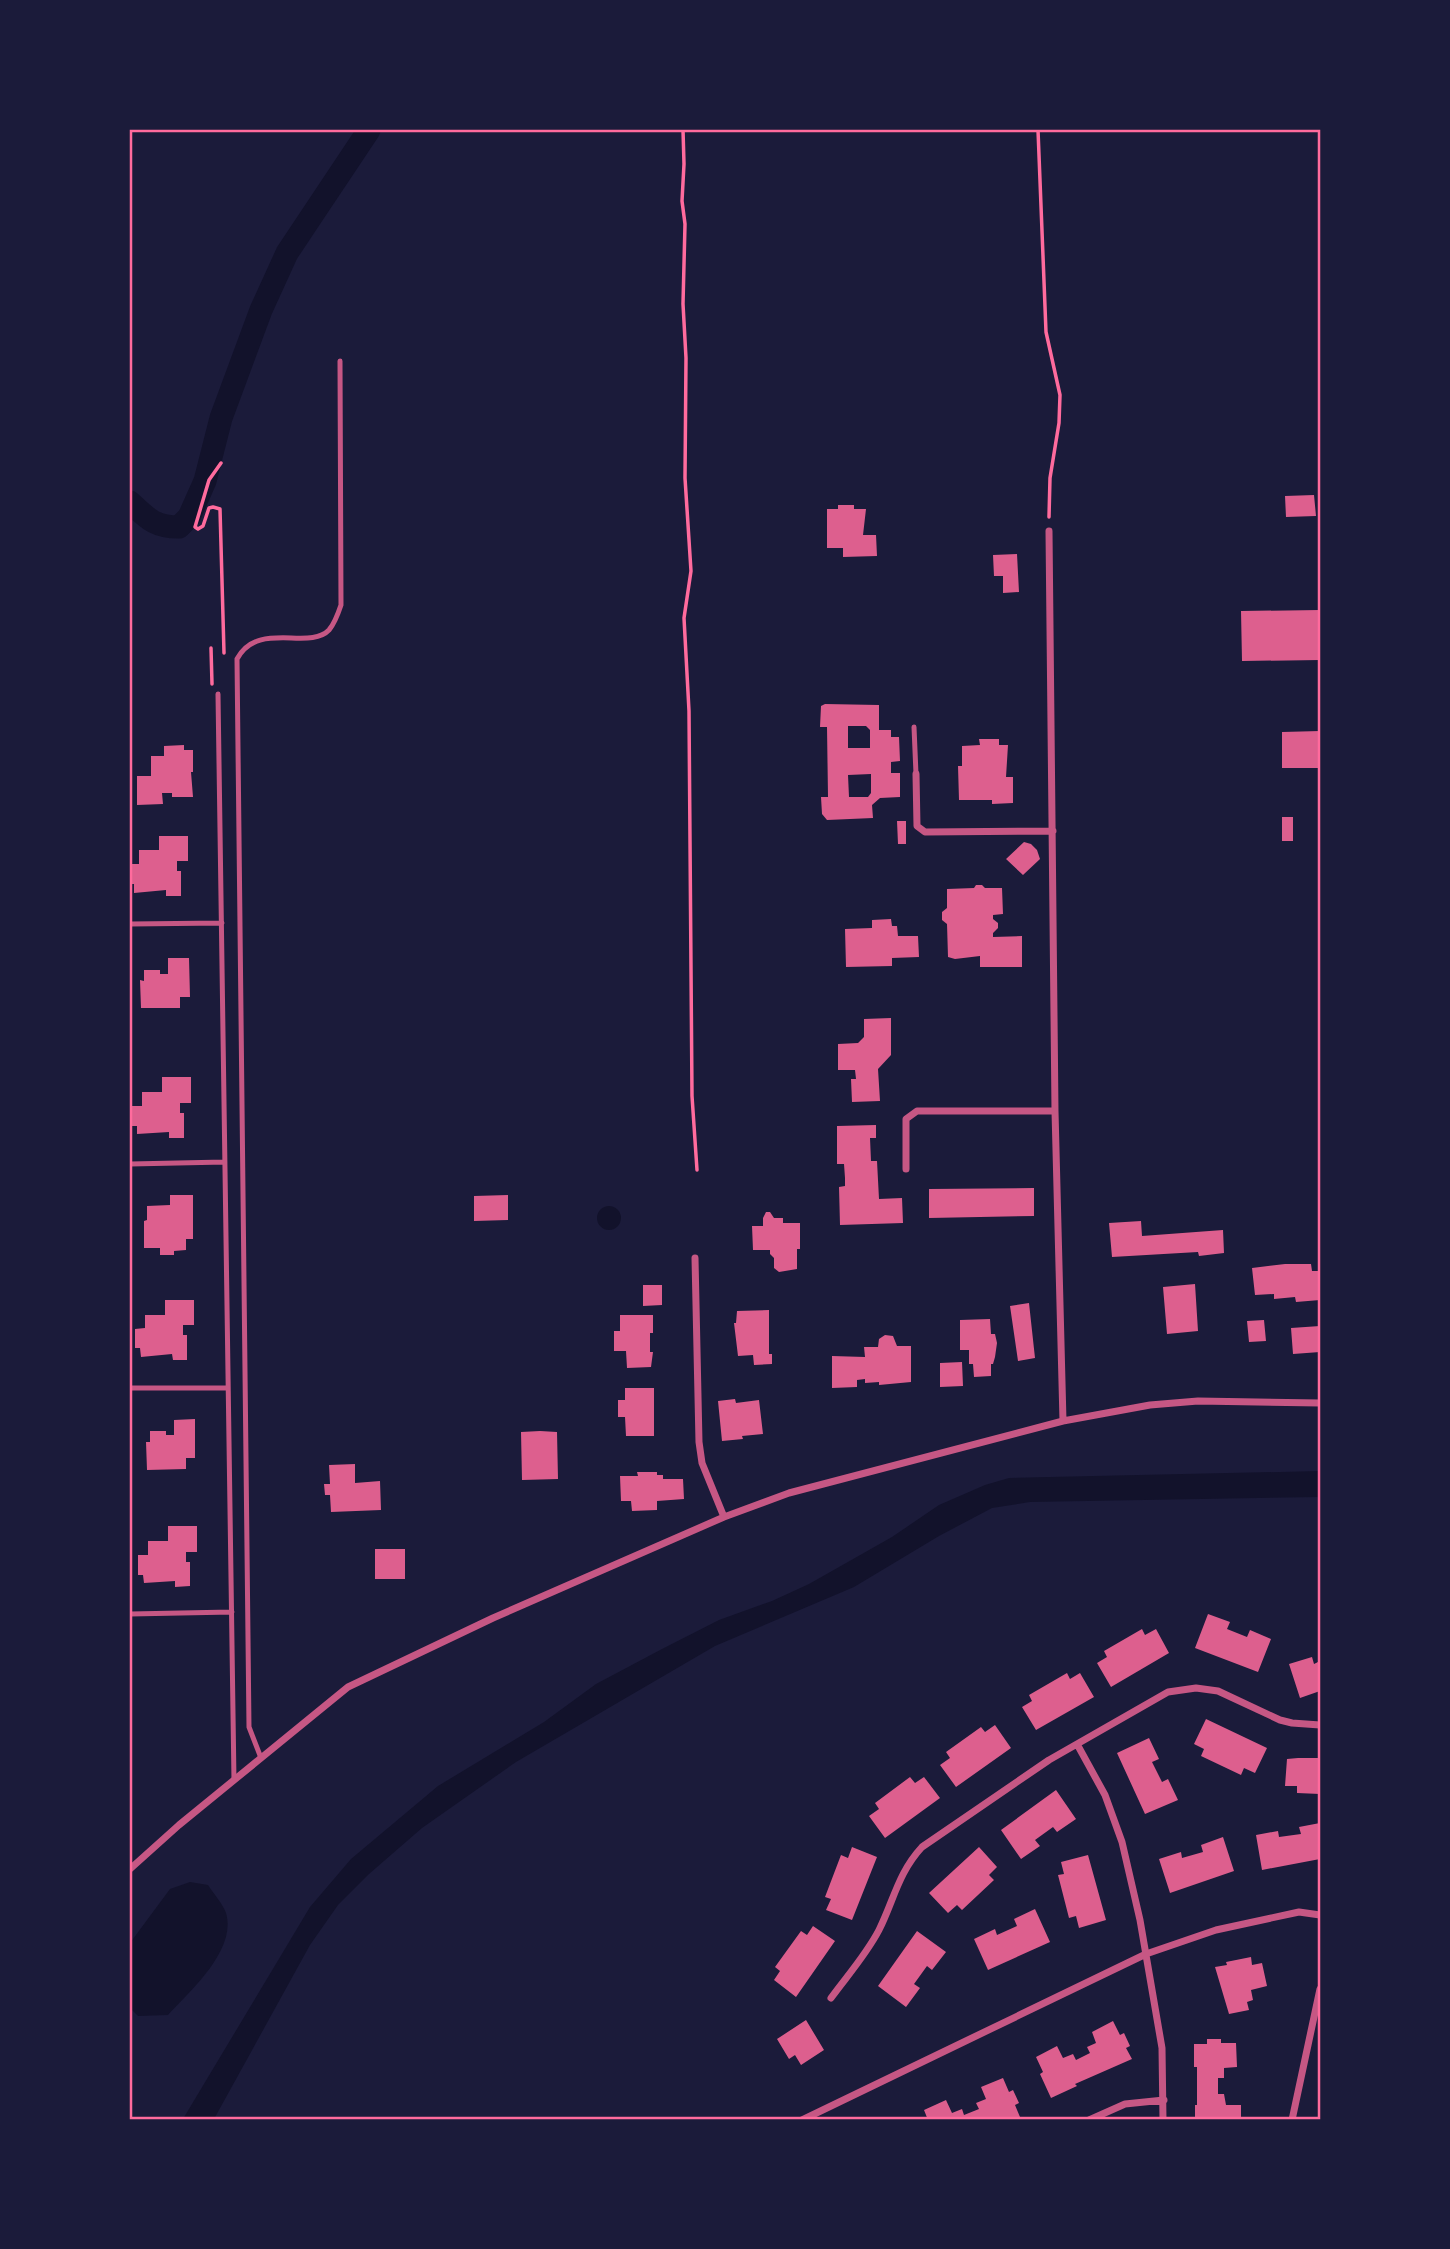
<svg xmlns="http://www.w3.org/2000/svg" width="1450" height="2249" viewBox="0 0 1450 2249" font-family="'Nunito Sans',sans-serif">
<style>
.water{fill:#12122b}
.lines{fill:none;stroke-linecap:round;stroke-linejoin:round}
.canal{stroke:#12122b;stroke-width:23}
.building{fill:#dd5f8e;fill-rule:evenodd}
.path{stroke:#ff6b9d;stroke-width:3.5}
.service{stroke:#c65784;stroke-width:5}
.minor{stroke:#c65784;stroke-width:7}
.neatline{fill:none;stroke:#ff6b9d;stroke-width:2.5}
</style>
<rect width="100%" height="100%" fill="#1b1b3a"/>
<path class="water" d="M597 1218a12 12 0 1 1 24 0a12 12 0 1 1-24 0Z
M1320,1471V1497L1030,1502L992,1508L939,1536L854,1587L715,1646L516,1762L422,1828L369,1874L338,1905L310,1945L214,2119H183L310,1907L351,1859L438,1786L544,1722L596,1684L662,1649L719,1620L772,1601L809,1584L892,1537L939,1505L985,1485L1009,1478Z
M190,1882L208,1885C213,1893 223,1904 226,1913C237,1950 190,1991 168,2015L138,2016L130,2008V1943L170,1889Z"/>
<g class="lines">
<path class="canal" d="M130,502C147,518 154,527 179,527L189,517L205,481L221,418L261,310L287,253L369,130"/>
</g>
<path class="building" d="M1314,495L1316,516L1286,517L1285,496Z
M838,505H854V509H866L863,535H876L877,556L843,557V548H827V509H838Z
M1017,554L1019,592L1003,593V576H994L993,555Z
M1320,610V660L1242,661L1241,611Z
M825,704L879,705V730H891V737H899L900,761L891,762V773H900V797L880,798L872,805L873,818L827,820L822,814L821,797H828L827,727H820L821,706ZM848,726H866L870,730V748H848ZM871,774V793L868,797H849L848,775Z
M1320,731V768H1282V732Z
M979,739H999V745H1008L1006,777H1013V803L992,804V800H959L958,766H962V746L980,745Z
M184,745V750H193V772H191L193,797H172V793H162L163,804L137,805V776H151V756H164V746Z
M1282,817H1293V841H1282Z
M897,821H906V844H898Z
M159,836H188V861H177V871H181V896H166V890L134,893V884H130V864H139V850H159Z
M1024,842L1031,844L1037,850L1040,859L1023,875L1006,859Z
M976,885H982L985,888H1002L1003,914L993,915V919L998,923V928L993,933V937L1022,936V967H980V956L955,959L948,957L947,924L942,920V912L947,908V889L974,888Z
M891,919L892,926H897L898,936H918L919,957L892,958V966L846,967L845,929L872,928V920Z
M168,958H189L190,997H180V1008H141L140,980L144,981V970H160V974H168Z
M891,1018V1055L878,1069L880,1101L852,1102L851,1079H856L855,1070H838V1044L858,1043L864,1037V1019Z
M162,1077H191V1103H180V1113H184V1138H169V1132L137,1134V1126H132V1106H142V1092H162Z
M876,1125V1138H870L871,1161H877L879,1199L902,1198L903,1223L840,1225L839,1187L845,1186V1178L844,1164H837V1126Z
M1034,1188V1216L929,1218V1189Z
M170,1195H193V1239H186V1250L174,1251V1255H160V1248H144V1221L147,1220V1206L170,1205Z
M508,1195V1220L474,1221V1196Z
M766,1212H770L774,1218H783V1223H800V1249H797V1269L779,1272L774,1268V1258L770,1254V1250H753L752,1226H763V1218Z
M1141,1221L1142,1236L1223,1230L1224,1253L1199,1256L1198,1252L1112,1257L1109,1223Z
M1285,1264H1311L1312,1271H1320V1300L1296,1302L1295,1297L1274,1299V1294L1255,1295L1252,1268Z
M1195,1284L1198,1331L1167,1334L1163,1287Z
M643,1285H662V1305L643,1306Z
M165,1300H194V1325H183V1335H187V1360H173L172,1354L141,1357L140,1348H135V1329L145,1328V1315H165Z
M1029,1303L1035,1358L1018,1361L1010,1306Z
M769,1310V1354H772V1364L754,1365L753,1355L738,1356L734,1323H736L737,1311Z
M620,1315H653V1333H650V1352H653L651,1367L627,1368L626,1351H614V1331H620Z
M990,1319L991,1334H995L997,1343L995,1357L993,1364H991V1376L974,1377L973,1364H969V1350H960V1320Z
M1264,1320L1266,1341L1249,1342L1247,1321Z
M1320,1326V1352L1293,1354L1291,1328Z
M885,1335L893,1336L897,1346H911V1382L879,1385V1382L865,1383V1379L857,1380V1387L832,1388V1356L865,1357L864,1347H878L879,1339Z
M962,1362L963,1386L940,1387V1363Z
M625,1388H654V1436H626L625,1417H618V1400H625Z
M735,1399L736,1403L759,1400L763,1434L742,1436L743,1439L722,1441L718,1401Z
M195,1419V1458H186V1469L147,1470L146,1442H150V1431H166V1435H174V1420Z
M540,1431L557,1432L558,1479L522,1480L521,1432Z
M355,1464V1483L380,1481L381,1510L331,1512L330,1495H325L324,1484H330L329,1465Z
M637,1472H657V1475H663V1479H683L684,1499L657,1501V1510L632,1511L631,1501H621L620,1476H638Z
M168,1526H197V1552H186V1562H190V1586L175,1587V1581L144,1583L143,1575H138V1555H148V1541H168Z
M375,1549H405V1579H375Z
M1208,1614L1230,1622L1227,1629L1247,1637L1250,1630L1271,1639L1258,1672L1195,1648Z
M1142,1629L1145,1635L1156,1629L1169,1653L1111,1687L1097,1663L1107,1657L1104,1651Z
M1312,1657L1314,1664L1320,1661V1691L1300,1698L1289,1664Z
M1067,1673L1070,1679L1080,1673L1094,1697L1036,1730L1022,1707L1032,1701L1029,1695Z
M1206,1719L1267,1748L1255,1773L1244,1768L1241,1775L1201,1756L1204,1749L1194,1744Z
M995,1725L1011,1748L956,1787L940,1765L950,1758L946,1752L981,1727L985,1732Z
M1149,1738L1159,1759L1152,1762L1162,1782L1168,1779L1178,1800L1145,1814L1117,1753Z
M1298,1758H1320V1794L1297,1793V1786H1285L1287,1759Z
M910,1777L915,1783L924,1777L940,1798L885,1838L869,1816L879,1809L875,1803Z
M1056,1790L1076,1819L1057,1832L1053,1827L1035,1840L1040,1846L1021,1859L1001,1830Z
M1320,1823V1859L1262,1870L1256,1835L1278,1831L1279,1837L1301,1834L1299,1827Z
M1223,1837L1234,1871L1170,1893L1159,1859L1181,1852L1182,1858L1203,1852L1201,1845Z
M852,1847L877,1857L852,1920L826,1910L831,1899L825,1897L841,1855L848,1858Z
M979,1847L997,1867L989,1875L994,1880L962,1910L957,1905L948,1913L929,1893Z
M1088,1855L1106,1920L1079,1928L1076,1916L1069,1918L1058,1875L1064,1874L1061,1862Z
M1035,1909L1050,1942L988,1970L974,1939L995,1929L997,1935L1017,1926L1014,1919Z
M813,1926L835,1941L796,1997L774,1980L780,1971L775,1967L801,1931L807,1935Z
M917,1931L946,1952L932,1970L927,1966L914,1984L920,1988L906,2007L878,1986Z
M1251,1957L1252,1965L1262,1963L1267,1986L1251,1990L1253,2000L1247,2002L1249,2010L1229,2014L1215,1967L1227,1965L1226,1962Z
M806,2020L824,2050L801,2065L795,2055L789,2059L777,2039Z
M1113,2021L1120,2035L1124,2033L1130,2046L1126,2048L1132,2059L1075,2084L1077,2086L1051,2098L1040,2074L1043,2072L1036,2057L1057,2046L1063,2058L1073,2054L1076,2060L1090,2053L1087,2047L1096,2043L1092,2032Z
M1207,2039H1221V2043H1236L1237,2067L1224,2068V2078H1218V2094H1224L1226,2105H1241V2120H1195V2105H1197V2067H1194V2044H1207Z
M1003,2078L1009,2092L1013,2090L1019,2103L1015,2105L1020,2117L1015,2120H928L924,2110L946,2100L952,2113L962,2109L964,2115L979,2109L976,2103L986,2099L981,2087Z"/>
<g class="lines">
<path class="path" d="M683,130L684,164L682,201L685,224L683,304L686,358L685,478L691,571L684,618L689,711L692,1096L697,1170
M1038,130L1046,332L1060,395L1059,423L1050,478L1049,517
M198,529L203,526L209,508L213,507L220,509L224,653
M198,529L195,527L209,480L221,463
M211,648L212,684"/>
<path class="service" d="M218,694L234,1781
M914,727L916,774
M130,924L222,923
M130,1164L225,1162
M130,1388H228
M130,1614L232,1612
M261,1758L249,1727L237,659C258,620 309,651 329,630C335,623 338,614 341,605L340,361"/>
<path class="minor" d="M1049,531L1055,1111L1063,1421
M916,774L917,826L925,832L1053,831
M906,1169V1119L917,1111H1055
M695,1258L699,1442L702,1463L724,1517
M1077,1744L1105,1795L1122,1842L1140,1920L1162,2048L1163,2120
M130,1869L179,1825L348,1687L493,1618L724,1517L789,1493L1063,1421L1150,1405L1198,1401L1320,1403
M831,1998C847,1976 866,1955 879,1930C894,1900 898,1873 922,1847L1049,1760L1168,1692L1196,1688L1218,1691L1280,1720L1292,1723L1320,1725
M802,2120L1146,1954L1216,1930L1299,1912L1320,1915
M1089,2120L1125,2104L1164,2100
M1292,2120L1320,1989"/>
</g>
<rect width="1450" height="2249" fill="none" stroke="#1b1b3a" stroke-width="262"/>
<rect x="131" y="131" width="1188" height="1987" class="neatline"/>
</svg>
